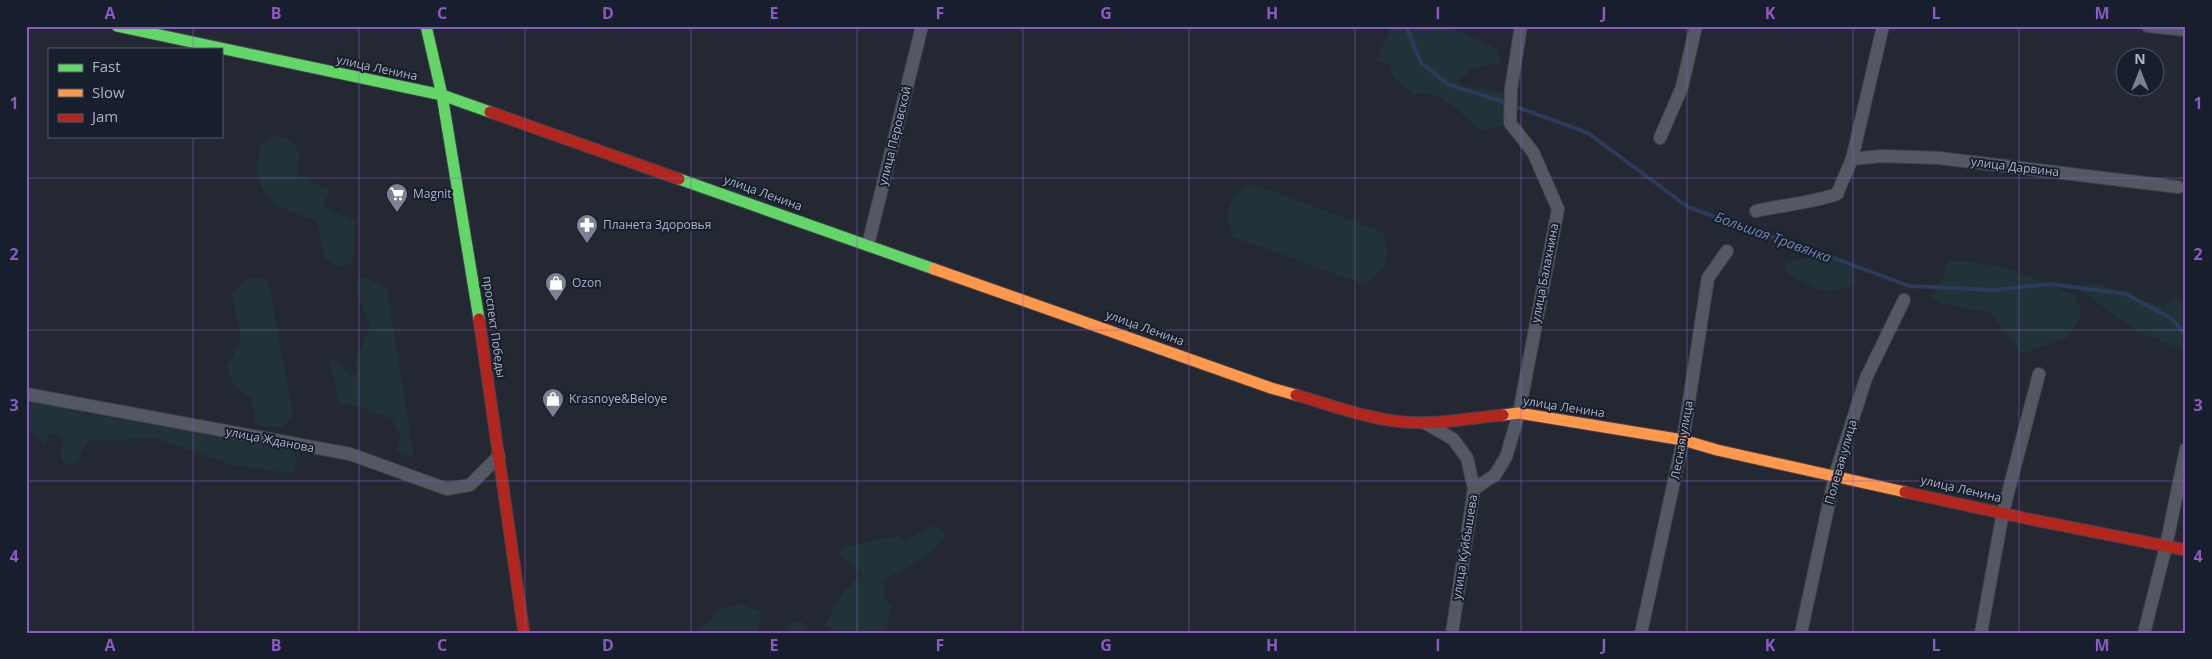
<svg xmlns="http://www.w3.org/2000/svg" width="2212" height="659" viewBox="0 0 2212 659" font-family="'Open Sans',sans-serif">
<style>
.green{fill:#213238}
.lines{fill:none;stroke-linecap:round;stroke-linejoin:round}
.stream{stroke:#2d3b5b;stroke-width:4}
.street-casing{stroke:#40434c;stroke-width:14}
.fast-casing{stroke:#40434c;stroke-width:13}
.slow-casing{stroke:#40434c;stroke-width:13}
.jam-casing{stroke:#40434c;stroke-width:13}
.street{stroke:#545862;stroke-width:12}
.fast{stroke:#63d668;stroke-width:11}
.slow{stroke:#ff974d;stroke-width:11}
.jam{stroke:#b3261e;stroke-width:11}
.grid{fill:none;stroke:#8c5bc1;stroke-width:1;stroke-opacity:0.55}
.labels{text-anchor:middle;stroke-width:4;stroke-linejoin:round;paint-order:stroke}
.street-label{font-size:12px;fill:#acb3c6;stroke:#171e2d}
.poi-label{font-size:12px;fill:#acb3c6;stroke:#171e2d;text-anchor:start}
.water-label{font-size:14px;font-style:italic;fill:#7185b1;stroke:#171e2d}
.neatline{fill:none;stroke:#8c5bc1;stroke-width:2}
.grid-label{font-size:16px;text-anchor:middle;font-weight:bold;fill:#8c5bc1}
</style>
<rect width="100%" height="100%" fill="#242832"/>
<path class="green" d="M1392,26H1447L1498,49L1501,63L1471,69L1459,81L1461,86L1503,92V121L1501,127L1480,130C1462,115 1440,87 1414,94L1394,78L1389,64L1378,61L1383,44Z
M274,135L292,141L300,154L297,172L306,180L328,189L329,194L322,206L356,222L353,264L338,266L325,259L316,220C292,213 262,204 258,175C257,165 259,153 260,144Z
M1253,184L1382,232C1393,254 1386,274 1363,284L1233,237C1222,214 1229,194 1253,184Z
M1829,258L1854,269L1856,283C1828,300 1814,287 1788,274L1784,264L1796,259Z
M1948,261H1968L2010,269L2075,295L2082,314L2069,337L2021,354L1990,313L1943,304L1931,298L1944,276Z
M366,277L387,289L414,457L402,455L396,450L400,436L392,419L364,408L338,403L330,361H338L351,377L358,372L355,363L370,327L357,292V278Z
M247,279H268L293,416L285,427H264L255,422L251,398L235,387L227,367L241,340L232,293Z
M2081,283L2099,284L2163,307L2174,299L2186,303V351L2135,330L2083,292Z
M26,399C45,400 64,409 84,413L291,450L297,460L294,471L288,473L232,465L155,438L88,441L77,463L65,465L60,456L63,436L48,433L46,446L26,429Z
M934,525L946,535C924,561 914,565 884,579L883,596L893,606L883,633H832L825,624L843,593L862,574L839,554L847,546L897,536L905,541Z
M742,604L761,612L758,633H697L720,609Z
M792,622H803L807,633H786Z"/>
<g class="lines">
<path class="stream" d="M1406,26L1421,63L1449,85L1498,100L1588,133L1688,207L1751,230L1796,244L1909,286L1993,290L2050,284L2126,294L2172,319L2186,335"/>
<g class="street-casing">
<path id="street" d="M2148,26L2186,30
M1660,138L1682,87L1696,26
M1852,159L1882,156L1939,158L2178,187
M1756,211C1783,205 1811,203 1837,194L1852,159L1883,26
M868,245L922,26
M26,394L350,454L447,489L470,485L499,456
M1425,423L1453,439L1467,458L1474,489L1452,633
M1474,489L1495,475L1506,457L1519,413L1558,209L1533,152L1510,123L1511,89L1521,26
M1641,633L1683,440L1708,278L1727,251
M1801,633L1835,475L1866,378L1904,300
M1981,633L2003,512L2039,374
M2144,633L2166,546L2186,449"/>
</g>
<g class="fast-casing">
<path id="fast" d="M117,26L442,95L490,112
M426,26L442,95L479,319
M679,179L934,269"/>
</g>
<g class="slow-casing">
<path id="slow" d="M934,269L1271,388L1296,395
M1503,415L1519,413L1683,440L1717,450L1905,492"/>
</g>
<g class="jam-casing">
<path id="jam" d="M490,112L679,179
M479,319L524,633
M1296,395C1331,405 1368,419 1404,422C1437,425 1470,418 1503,415
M1905,492L2029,519L2186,550"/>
</g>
<use href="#street" class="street"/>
<use href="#fast" class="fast"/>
<use href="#slow" class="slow"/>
<use href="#jam" class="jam"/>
</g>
<path class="grid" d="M193,26V49M359,26V633M525,26V633M691,26V633M857,26V633M1023,26V633M1189,26V633M1355,26V633M1521,26V633M1687,26V633M1853,26V633M2019,26V633M193,136V633M26,178H2186M26,330H2186M26,481H2186"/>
<defs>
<g id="supermarket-pin" transform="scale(1.125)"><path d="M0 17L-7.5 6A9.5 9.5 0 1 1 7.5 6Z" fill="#7c8292" stroke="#171e2d"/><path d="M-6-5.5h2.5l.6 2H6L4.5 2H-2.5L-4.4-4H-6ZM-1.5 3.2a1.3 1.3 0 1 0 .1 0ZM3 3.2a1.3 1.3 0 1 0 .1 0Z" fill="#fff"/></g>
<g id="pharmacy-pin" transform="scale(1.125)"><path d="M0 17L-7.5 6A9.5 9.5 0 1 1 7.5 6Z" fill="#7c8292" stroke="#171e2d"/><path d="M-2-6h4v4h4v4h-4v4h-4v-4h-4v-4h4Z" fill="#fff"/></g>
<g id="shop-pin" transform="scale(1.125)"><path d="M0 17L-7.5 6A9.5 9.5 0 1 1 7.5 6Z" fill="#7c8292" stroke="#171e2d"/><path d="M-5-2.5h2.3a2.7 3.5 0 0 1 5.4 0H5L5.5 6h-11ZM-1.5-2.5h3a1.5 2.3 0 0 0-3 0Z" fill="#fff"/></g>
</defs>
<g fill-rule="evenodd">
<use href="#supermarket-pin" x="397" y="194"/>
<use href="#pharmacy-pin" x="587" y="225"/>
<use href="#shop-pin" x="556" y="283"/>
<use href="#shop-pin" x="553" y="399"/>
</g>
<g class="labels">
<g class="street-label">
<text transform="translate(377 68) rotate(12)" y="4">улица Ленина</text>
<text transform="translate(895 136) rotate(-76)" y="4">улица Перовской</text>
<text transform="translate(2015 167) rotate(7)" y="4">улица Дарвина</text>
<text transform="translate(763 193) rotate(20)" y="4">улица Ленина</text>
<text transform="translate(1545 273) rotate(-79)" y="4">улица Балахнина</text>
<text transform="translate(494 327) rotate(82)" y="4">проспект Победы</text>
<text transform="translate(1145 328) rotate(20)" y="4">улица Ленина</text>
<text transform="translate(1564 407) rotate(9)" y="4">улица Ленина</text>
<text transform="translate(270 440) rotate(11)" y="4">улица Жданова</text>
<text transform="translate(1682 440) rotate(-80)" y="4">Лесная улица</text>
<text transform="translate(1841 462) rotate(-74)" y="4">Полевая улица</text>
<text transform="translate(1961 489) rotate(13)" y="4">улица Ленина</text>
<text transform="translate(1465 547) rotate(-81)" y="4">улица Куйбышева</text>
</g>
<g class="poi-label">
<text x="413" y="198">Magnit</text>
<text x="603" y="229">Планета Здоровья</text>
<text x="572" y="287">Ozon</text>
<text x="569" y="403">Krasnoye&amp;Beloye</text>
</g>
<g class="water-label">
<text transform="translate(1773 237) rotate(20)" y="5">Большая Травянка</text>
</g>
</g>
<rect width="2212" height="659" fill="none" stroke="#171e2d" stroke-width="55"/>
<rect x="48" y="48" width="175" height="90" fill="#171e2d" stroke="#535a6a"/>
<rect x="58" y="64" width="25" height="8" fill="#63d668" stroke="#535a6a"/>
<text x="92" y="72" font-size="15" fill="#acb3c6">Fast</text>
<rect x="58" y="89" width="25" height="8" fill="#ff974d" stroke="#535a6a"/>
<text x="92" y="98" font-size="15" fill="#acb3c6">Slow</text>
<rect x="58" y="114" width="25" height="8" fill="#b3261e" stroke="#535a6a"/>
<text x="92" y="122" font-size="15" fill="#acb3c6">Jam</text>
<g transform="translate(2140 72)"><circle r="24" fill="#171e2d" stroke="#535a6a"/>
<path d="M0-4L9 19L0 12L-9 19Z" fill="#7c8292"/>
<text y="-8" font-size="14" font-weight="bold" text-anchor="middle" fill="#acb3c6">N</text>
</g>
<rect x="28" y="28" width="2156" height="604" class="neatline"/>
<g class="grid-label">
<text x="110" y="19">A</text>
<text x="276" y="19">B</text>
<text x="442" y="19">C</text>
<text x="608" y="19">D</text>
<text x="774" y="19">E</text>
<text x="940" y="19">F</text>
<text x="1106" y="19">G</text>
<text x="1272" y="19">H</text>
<text x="1438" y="19">I</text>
<text x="1604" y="19">J</text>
<text x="1770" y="19">K</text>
<text x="1936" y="19">L</text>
<text x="2102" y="19">M</text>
<text x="14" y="109">1</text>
<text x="2198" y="109">1</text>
<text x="14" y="260">2</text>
<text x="2198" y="260">2</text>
<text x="14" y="411">3</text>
<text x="2198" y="411">3</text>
<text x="14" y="562">4</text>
<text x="2198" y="562">4</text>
<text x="110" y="651">A</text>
<text x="276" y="651">B</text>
<text x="442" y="651">C</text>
<text x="608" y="651">D</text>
<text x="774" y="651">E</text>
<text x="940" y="651">F</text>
<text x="1106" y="651">G</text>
<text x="1272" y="651">H</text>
<text x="1438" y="651">I</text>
<text x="1604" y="651">J</text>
<text x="1770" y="651">K</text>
<text x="1936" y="651">L</text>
<text x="2102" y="651">M</text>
</g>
</svg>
